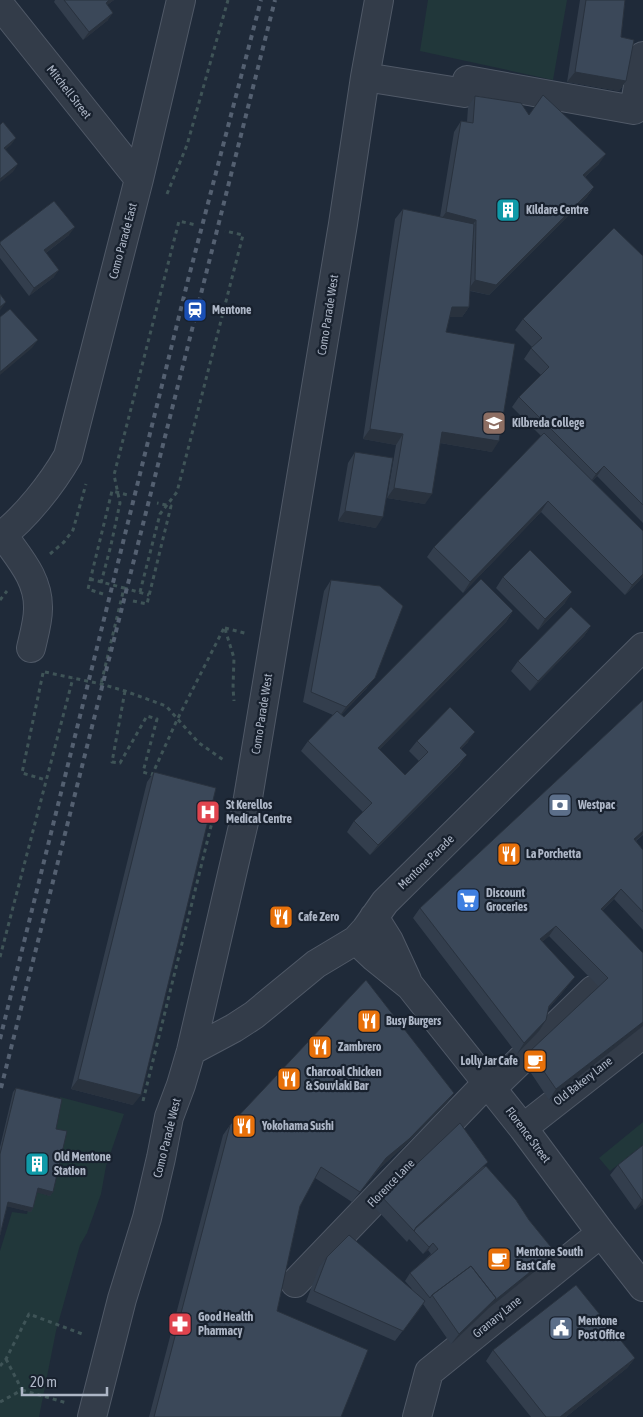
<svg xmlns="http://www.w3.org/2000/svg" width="643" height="1417" viewBox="0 0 643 1417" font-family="'Asap Condensed',sans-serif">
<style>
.green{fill:#21373a}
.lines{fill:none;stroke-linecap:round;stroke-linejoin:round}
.minor-casing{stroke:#505967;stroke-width:30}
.path{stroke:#3f5457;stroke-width:3;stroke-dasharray:4 4;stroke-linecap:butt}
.minor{stroke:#333c49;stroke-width:28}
.rail{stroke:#546071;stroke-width:4;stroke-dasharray:5 5;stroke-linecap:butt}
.wall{fill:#333e4d}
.shaded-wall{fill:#29323e}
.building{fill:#3b4859;stroke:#29323e}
.labels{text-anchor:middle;stroke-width:4.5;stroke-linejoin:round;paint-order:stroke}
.street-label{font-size:12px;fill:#adb6c6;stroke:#18212e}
.poi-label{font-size:12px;font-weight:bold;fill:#adb6c6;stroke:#18212e;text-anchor:start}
</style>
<rect width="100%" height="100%" fill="#1f2a39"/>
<path class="green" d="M428,0H567L553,80L420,51Z
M60,1097L124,1114L106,1166L101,1194L87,1233L80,1245L56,1331L39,1417H0V1251L12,1212L27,1214L47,1135Z
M643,1122V1145L610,1171L599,1158Z"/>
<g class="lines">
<g class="minor-casing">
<path id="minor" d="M0,5L139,179
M365,77L465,93L467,80L634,110L643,56
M3,535C19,558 39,579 38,609C38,621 34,635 31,648
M0,537C26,517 52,484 68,456L139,179L181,0
M374,917L389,941L407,980
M356,940L374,957L410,986L523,1128L601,1233L643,1287
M191,1051L234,1028L254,1015L316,964L356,940L366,929L385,902L643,647
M492,1088L593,990
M523,1128L643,1034
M295,1283L487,1083
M92,1417L122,1299L147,1218L161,1158L169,1117L181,1085L191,1051L244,822L343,224L365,77L379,0
M417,1417L429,1372L601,1233"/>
</g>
<path class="path" d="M167,194L187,145L228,0
M50,554L64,542L73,530L86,484
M90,579L124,588L101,684
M101,583L111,545L120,503L114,475L179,221L196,225
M124,588L149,595
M140,592L160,514L177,492L243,235L225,231
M103,594L88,589L112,491L128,495
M0,600L7,591
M133,601L147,604L171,506L157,503
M225,628L248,634
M225,629L234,658L233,688L234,701
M45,672L101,684L125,691L166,706L199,743L225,761
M43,673L22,773L46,780
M125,691L112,762L120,763L147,716L157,719L143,772L152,775L177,720L224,628
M0,957L73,678
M143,1101L216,806
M0,1366L6,1359L29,1314L85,1335
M22,1390L67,1403
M0,1402L22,1390L6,1359"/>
<use href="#minor" class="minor"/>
<path class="rail" d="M0,1039L188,280L261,0
M1,1088L275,0"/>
</g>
<path class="wall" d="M55,0H114L107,5L108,20L83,40L54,2Z
M580,0H625L621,37L626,81L619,91L567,82Z
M475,96L529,115L599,164L585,177L594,187L587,197L489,295L470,291L469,307L462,317H449L446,332L492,452L440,443L425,504L387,498L396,445L363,439L395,219L403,209L440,217L454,132L461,121L467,122L468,107Z
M69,235L46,253L54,277L29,296L0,258V242Z
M643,256V523L597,476L592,481L643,577L625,595L541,512L463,593L427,557L434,547L541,436L512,407L519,397L541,375L524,359L532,347L515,330L523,319Z
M355,452L376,528L338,521L348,463Z
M503,577L565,603L538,630L496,588Z
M331,580L367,688L341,715L344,717L513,611L506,622L379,750L405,775L419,761L409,751L417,741L468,742L461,749L460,765L370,855L347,832L354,821L363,812L301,751L308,741L333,715L303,702L324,591Z
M591,626L584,636L530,691L511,671L518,661Z
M643,700V835L636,841L643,850V930L614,899L602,911L643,1026L549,1100L523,1061L530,1051L599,987L549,936L542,942L567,987L548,1009L546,1020L539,1031L517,1054L413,918L420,908Z
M154,772L133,1105L71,1089L147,782Z
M16,1088L56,1129L53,1192L50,1196L37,1192L33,1208L31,1212L7,1206L0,1235V1147L13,1092Z
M447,1103L401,1149L379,1169L352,1202L315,1178L300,1206L277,1311L341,1417H149L223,1135L230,1125Z
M643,1145V1204L635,1210L610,1175L618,1165Z
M486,1166L549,1260L489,1308L451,1344L423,1304L395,1341L306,1302L319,1267L327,1257L412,1289L405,1281L410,1273L431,1254L428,1250L423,1254L409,1239L407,1242L375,1208L382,1197Z
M493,1350L635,1358L627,1368L566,1417H531L486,1361Z"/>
<path class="shaded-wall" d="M109,0H114L101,10L106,3Z
M113,13L108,20L83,40L89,32Z
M575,72L626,81L619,91L567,82Z
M16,138L11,145L0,154L4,148Z
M606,154L599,164L576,185L583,175Z
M18,164L13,172L0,182V179Z
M594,187L587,197L489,295L468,290L475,280Z
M446,212L476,220L469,230L439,223Z
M75,227L69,235L39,258L44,250Z
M59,270L54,277L29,296L34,288Z
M6,302L1,309L0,310V307Z
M452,307H469L462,317H444Z
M38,340L32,348L0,375V372Z
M370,429L403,434L396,445L363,439Z
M442,432L499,441L492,452L435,442Z
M604,466L597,476L589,484L596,474Z
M394,488L432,494L425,504L387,498Z
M548,501L541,512L463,593L470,582Z
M345,511L383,517L376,528L338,521Z
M643,574V577L625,595L632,585Z
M572,592L565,603L538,630L545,619Z
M513,611L506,622L370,759L378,748Z
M591,626L584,636L530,691L538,681Z
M375,678L367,688L338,718L346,707Z
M475,732L468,742L453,758L460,748Z
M467,755L460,765L370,855L378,845Z
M643,831V834L626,849L634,839Z
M621,889L614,899L593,920L601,909Z
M556,926L549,936L533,950L540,939Z
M575,977L567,987L541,1017L549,1006Z
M546,1020L539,1031L517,1054L524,1043Z
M643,1022V1026L549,1100L556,1089Z
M78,1079L141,1095L133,1105L71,1089Z
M454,1093L447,1103L401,1149L379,1169L352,1202L386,1158Z
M38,1188L53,1192L50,1196L35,1192Z
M643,1199V1204L635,1210Z
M8,1202L33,1208L31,1212L5,1206Z
M433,1243L428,1250L423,1254L429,1247Z
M555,1252L549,1260L489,1308L451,1344L459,1334L496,1298Z
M425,1301L418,1312L395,1341L403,1331Z
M635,1358L627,1368L566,1417H560Z"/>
<path class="building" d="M64,0H109L106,3L113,13L89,32Z
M586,0H625L621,37L634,40L626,81L575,72Z
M543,95L606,154L583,175L594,187L496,285L475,280L476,220L446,212L461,121L473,123L475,96L521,103L529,115Z
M3,122L16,138L4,148L18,164L0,179V125Z
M54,201L75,227L44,250L59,270L34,288L0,244V242Z
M403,209L474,224L469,307H452L446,332L515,344L499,441L442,432L432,494L394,488L403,434L370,429Z
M614,228L643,256V505L604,466L596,474L519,397L549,367L531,348L542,338L523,319Z
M0,294L6,302L0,307Z
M10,309L38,340L0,372V317Z
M544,433L643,531V574L632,585L548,501L470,582L434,547Z
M355,452L393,458L383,517L345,511Z
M530,550L572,592L545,619L503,577Z
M481,579L513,611L378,748L405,775L428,752L417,741L450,707L475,732L460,748L467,755L378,845L354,821L372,803L308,741L337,711L344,717Z
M331,580L380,586L403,606L375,678L346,707L311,692Z
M571,607L591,626L538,681L518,661Z
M643,700V831L634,839L643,850V912L621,889L601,909L643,953V1022L556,1089L530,1051L608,978L556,926L540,939L575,977L549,1006L546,1020L524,1043L420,908Z
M154,772L216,788L141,1095L78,1079Z
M366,980L454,1093L409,1139L386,1158L360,1192L321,1167L300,1206L277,1311L368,1350L341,1417H154L230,1125Z
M16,1088L62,1099L56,1129L67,1131L53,1192L38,1188L33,1208L8,1202L0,1235V1154Z
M460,1123L488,1162L416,1227L414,1231L382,1197Z
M643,1145V1199L642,1200L618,1165Z
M486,1166L516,1200L529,1220L555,1252L494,1301L496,1298L471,1266L432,1295L430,1298L410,1273L438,1249L433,1243L429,1247L414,1231L415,1229Z
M349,1235L425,1301L403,1331L314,1291L327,1257Z
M471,1266L496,1298L459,1334L432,1295Z
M576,1285L635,1358L560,1417H546L493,1350Z"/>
<defs>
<g id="building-square" transform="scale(1.25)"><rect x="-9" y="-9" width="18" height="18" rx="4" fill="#0f9aa8" stroke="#18212e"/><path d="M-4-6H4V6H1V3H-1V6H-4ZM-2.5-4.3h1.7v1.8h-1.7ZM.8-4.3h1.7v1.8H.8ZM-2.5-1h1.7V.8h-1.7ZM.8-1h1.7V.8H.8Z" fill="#fff"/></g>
<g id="station-square" transform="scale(1.25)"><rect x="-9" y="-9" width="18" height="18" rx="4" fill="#1a4fb4" stroke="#18212e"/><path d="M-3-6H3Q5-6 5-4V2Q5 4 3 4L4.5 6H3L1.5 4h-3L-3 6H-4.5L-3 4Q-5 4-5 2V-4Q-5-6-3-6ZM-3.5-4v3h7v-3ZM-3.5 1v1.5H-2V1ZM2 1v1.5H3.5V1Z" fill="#fff"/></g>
<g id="school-square" transform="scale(1.25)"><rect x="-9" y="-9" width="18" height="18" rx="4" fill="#8d6e63" stroke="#18212e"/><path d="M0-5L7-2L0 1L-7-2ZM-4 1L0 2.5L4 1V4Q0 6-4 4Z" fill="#fff"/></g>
<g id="bank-square" transform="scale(1.25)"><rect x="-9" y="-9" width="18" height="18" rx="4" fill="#5c6f8a" stroke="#18212e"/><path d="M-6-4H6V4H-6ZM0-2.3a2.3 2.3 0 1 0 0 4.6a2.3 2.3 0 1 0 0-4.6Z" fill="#fff"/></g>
<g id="hospital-square" transform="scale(1.25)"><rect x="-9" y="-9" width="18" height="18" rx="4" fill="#e0444e" stroke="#18212e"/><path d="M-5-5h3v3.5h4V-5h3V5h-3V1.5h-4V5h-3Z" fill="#fff"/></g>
<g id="restaurant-square" transform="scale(1.25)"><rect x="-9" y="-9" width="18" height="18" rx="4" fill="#e8710a" stroke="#18212e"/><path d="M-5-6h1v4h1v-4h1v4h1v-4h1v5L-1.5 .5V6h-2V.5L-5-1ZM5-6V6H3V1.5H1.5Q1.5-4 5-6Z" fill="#fff"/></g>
<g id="supermarket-square" transform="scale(1.25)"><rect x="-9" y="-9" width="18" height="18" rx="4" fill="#3f7fe0" stroke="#18212e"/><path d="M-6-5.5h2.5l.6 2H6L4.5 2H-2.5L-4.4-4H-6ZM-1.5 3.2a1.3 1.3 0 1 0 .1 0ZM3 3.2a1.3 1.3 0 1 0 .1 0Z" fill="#fff"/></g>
<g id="cafe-square" transform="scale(1.25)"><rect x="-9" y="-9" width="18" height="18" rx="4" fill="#e8710a" stroke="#18212e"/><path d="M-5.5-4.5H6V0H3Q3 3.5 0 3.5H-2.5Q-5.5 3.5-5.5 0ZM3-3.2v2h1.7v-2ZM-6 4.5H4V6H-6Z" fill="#fff"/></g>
<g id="pharmacy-square" transform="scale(1.25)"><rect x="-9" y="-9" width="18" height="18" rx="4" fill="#e0444e" stroke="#18212e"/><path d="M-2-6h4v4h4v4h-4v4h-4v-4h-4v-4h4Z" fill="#fff"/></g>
<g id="civic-square" transform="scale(1.25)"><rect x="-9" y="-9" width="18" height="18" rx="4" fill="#5c6f8a" stroke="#18212e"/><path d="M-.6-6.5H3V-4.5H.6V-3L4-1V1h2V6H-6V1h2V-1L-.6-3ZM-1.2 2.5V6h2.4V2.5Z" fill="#fff"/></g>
</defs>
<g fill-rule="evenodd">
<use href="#building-square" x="508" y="210"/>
<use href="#station-square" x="195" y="310"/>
<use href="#school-square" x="494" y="423"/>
<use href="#bank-square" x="560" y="805"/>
<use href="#hospital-square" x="208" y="812"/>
<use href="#restaurant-square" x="509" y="854"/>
<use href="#supermarket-square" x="468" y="900"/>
<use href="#restaurant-square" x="281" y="917"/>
<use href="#restaurant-square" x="369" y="1021"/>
<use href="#restaurant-square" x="320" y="1047"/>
<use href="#cafe-square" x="535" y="1061"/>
<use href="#restaurant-square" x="289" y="1079"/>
<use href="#restaurant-square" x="244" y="1126"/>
<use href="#building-square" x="37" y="1164"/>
<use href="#cafe-square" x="499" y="1259"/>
<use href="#pharmacy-square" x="180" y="1324"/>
<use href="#civic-square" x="561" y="1328"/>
</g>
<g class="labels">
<g class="street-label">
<text transform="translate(69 92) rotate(52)" y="4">Mitchell Street</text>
<text transform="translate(123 241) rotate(-75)" y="4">Como Parade East</text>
<text transform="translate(328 315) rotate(-81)" y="4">Como Parade West</text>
<text transform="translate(262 714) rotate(-81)" y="4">Como Parade West</text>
<text transform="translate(426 862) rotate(-44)" y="4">Mentone Parade</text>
<text transform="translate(583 1081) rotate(-38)" y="4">Old Bakery Lane</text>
<text transform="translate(528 1135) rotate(53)" y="4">Florence Street</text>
<text transform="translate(167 1138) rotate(-76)" y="4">Como Parade West</text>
<text transform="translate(391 1183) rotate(-46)" y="4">Florence Lane</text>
<text transform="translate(497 1317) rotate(-39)" y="4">Granary Lane</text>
</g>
<g class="poi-label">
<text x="526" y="214">Kildare Centre</text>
<text x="212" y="314">Mentone</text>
<text x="512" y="427">Kilbreda College</text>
<text x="226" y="809">St Kerellos<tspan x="226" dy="14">Medical Centre</tspan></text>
<text x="578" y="809">Westpac</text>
<text x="526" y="858">La Porchetta</text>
<text x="486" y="897">Discount<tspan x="486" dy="14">Groceries</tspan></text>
<text x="298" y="921">Cafe Zero</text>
<text x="386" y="1025">Busy Burgers</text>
<text x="338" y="1051">Zambrero</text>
<text x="518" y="1065" text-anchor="end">Lolly Jar Cafe</text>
<text x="306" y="1076">Charcoal Chicken<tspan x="306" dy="14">&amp; Souvlaki Bar</tspan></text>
<text x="262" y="1130">Yokohama Sushi</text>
<text x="54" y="1161">Old Mentone<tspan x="54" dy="14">Station</tspan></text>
<text x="516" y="1256">Mentone South<tspan x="516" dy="14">East Cafe</tspan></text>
<text x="198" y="1321">Good Health<tspan x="198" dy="14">Pharmacy</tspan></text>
<text x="578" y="1325">Mentone<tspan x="578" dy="14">Post Office</tspan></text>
</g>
</g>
<path d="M22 1387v8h85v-8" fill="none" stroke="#adb6c6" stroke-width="2.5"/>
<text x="30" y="1387" font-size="15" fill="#adb6c6" stroke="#18212e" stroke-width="4" paint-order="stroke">20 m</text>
</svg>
